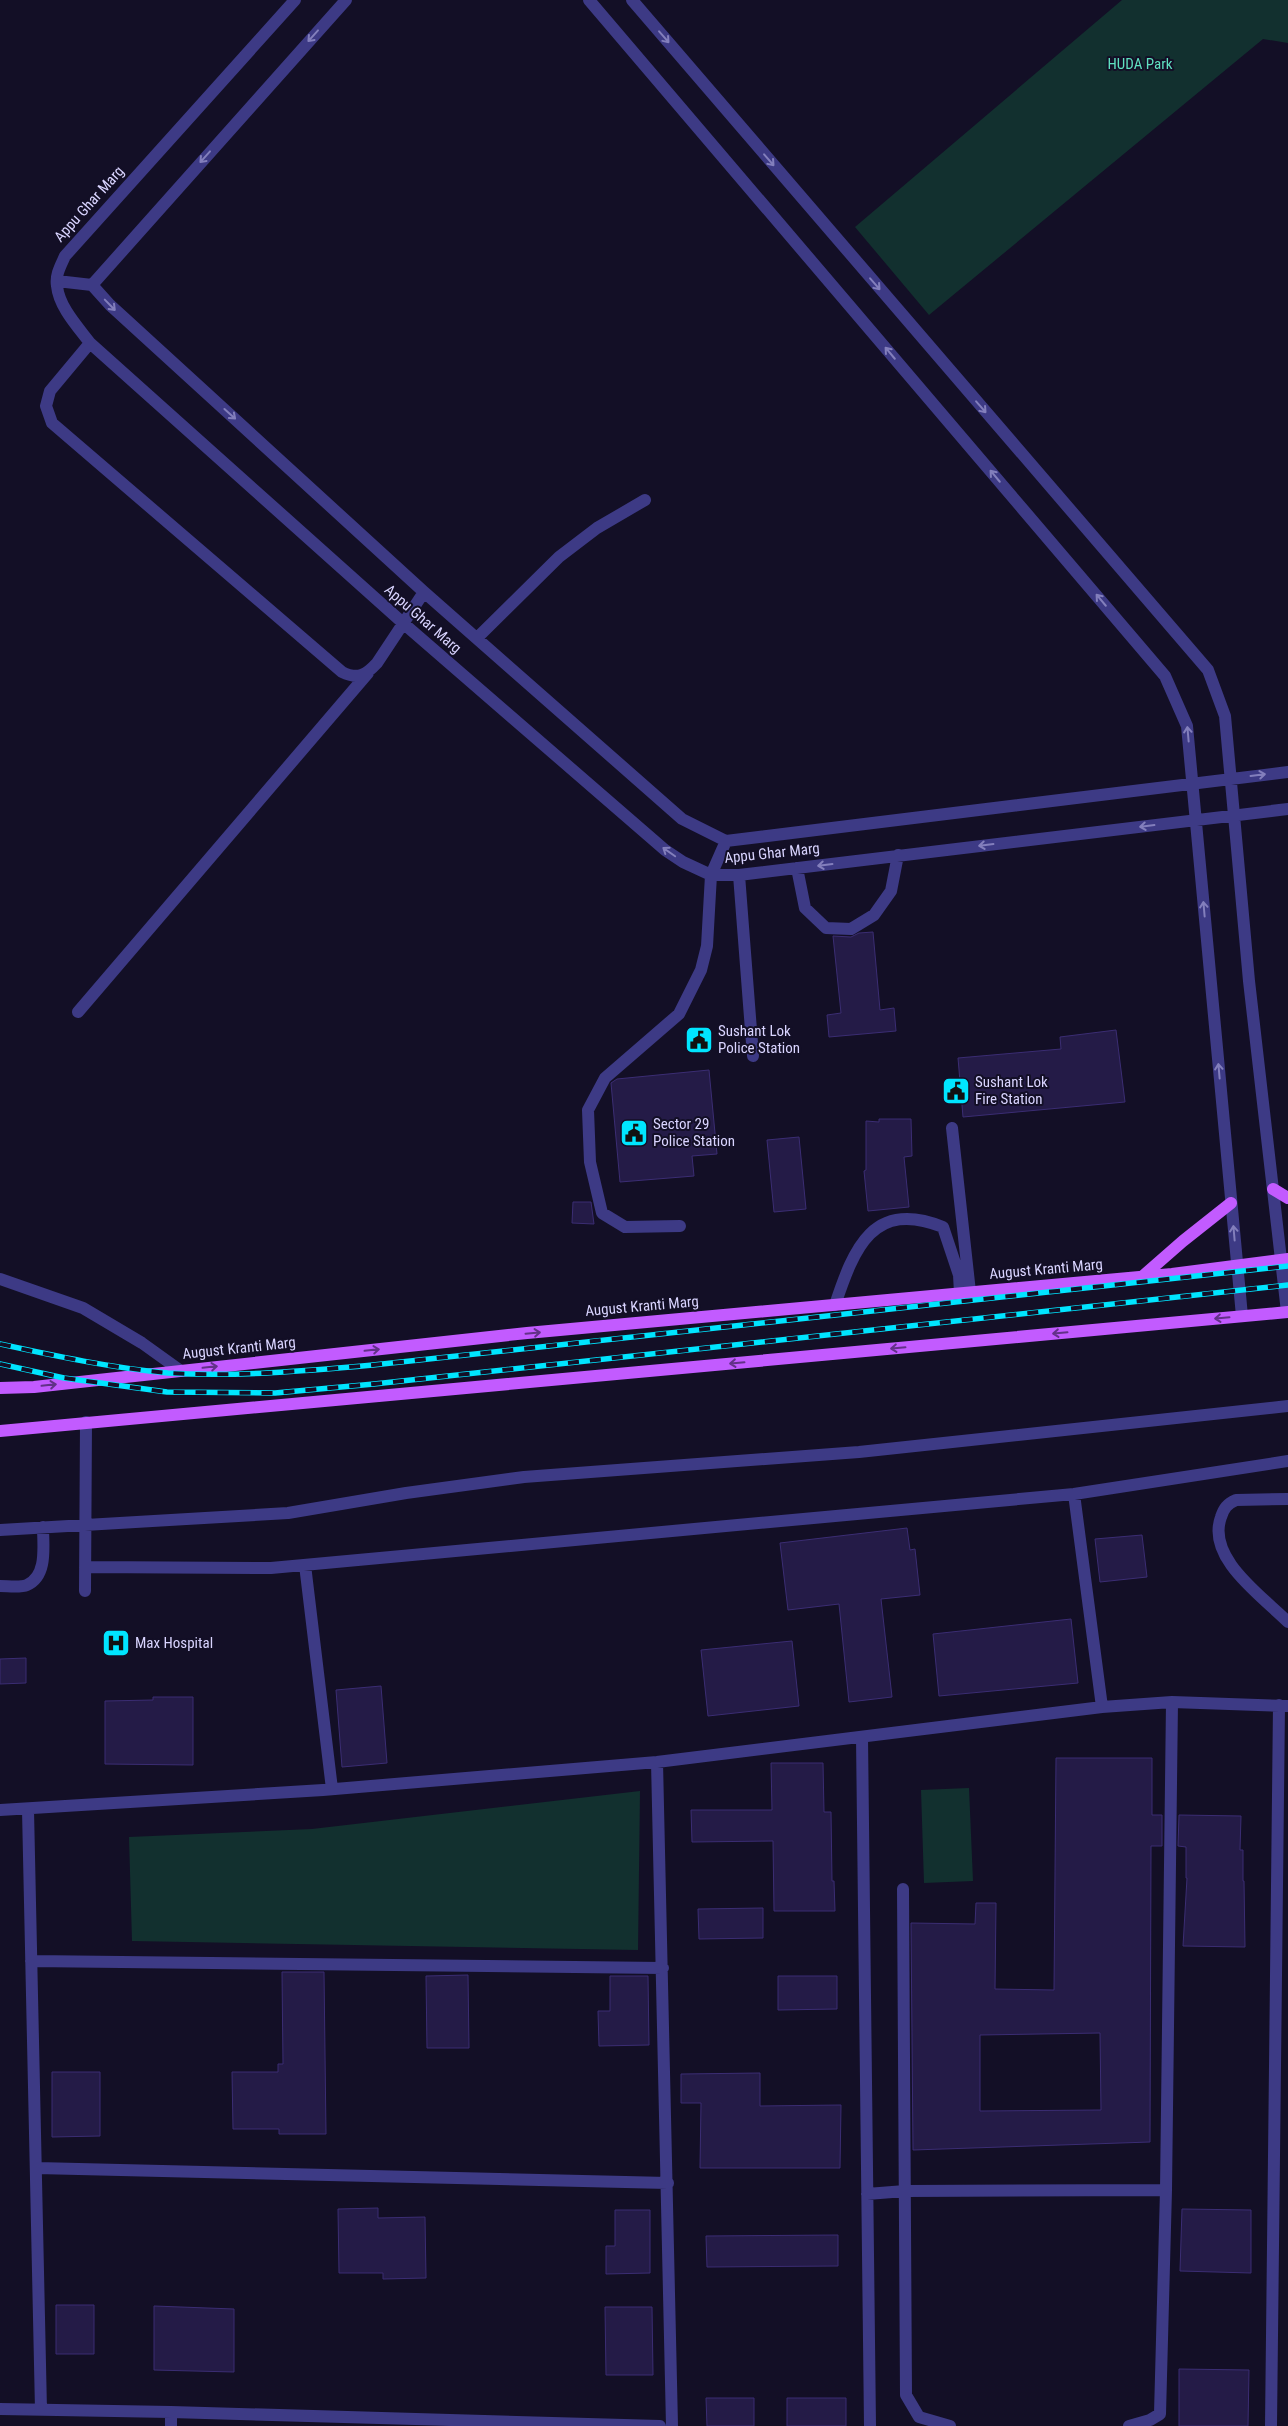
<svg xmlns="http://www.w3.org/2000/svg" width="1288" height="2426" viewBox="0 0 1288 2426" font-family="'Roboto Condensed',sans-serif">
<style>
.green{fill:#12302f}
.building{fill:#241b47;stroke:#3b2d73;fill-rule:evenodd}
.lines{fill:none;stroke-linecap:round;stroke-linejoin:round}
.minor{stroke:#3d3a85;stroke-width:12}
.major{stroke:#c25bff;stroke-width:12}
.rail-casing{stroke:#00e5ff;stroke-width:5.5}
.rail{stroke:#130f26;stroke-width:4;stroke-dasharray:11;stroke-linecap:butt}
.oneway{stroke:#837fbc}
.oneway2{stroke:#623188}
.labels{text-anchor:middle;stroke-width:4;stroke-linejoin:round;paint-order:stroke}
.park-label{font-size:15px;fill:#5fe0c0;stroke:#130f26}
.street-label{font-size:15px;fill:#d9d4ff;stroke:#130f26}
.poi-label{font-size:15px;fill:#d9d4ff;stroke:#130f26;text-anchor:start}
</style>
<rect width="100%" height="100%" fill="#130f26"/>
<path class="green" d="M1122,0H1288V43L1263,39L929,315L855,227Z
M969,1788L973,1881L924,1883L921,1790Z
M640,1791L638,1950L132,1941L129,1837L312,1829Z"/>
<path class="building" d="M873,932L880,1010L894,1008L896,1031L829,1037L827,1015L841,1013L833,936L851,937L859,933Z
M1116,1030L1125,1102L963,1117L958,1058L1061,1049L1060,1037Z
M709,1070L717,1154L692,1156L694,1176L620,1182L611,1083L617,1079Z
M879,1119H911L912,1156L904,1157L909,1207L868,1211L864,1171L866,1170V1121L879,1122Z
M799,1137L806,1209L774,1212L767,1140Z
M573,1202H591L594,1224L572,1223Z
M907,1528L910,1550L915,1549L920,1595L881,1599L892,1697L849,1702L839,1604L788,1610L780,1543Z
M1142,1535L1147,1577L1100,1582L1095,1539Z
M1071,1619L1078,1683L939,1696L933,1634Z
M792,1641L799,1706L708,1716L701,1650Z
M26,1658V1683L0,1684V1659Z
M381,1686L387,1763L342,1767L336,1690Z
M153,1697H193V1765L105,1764V1701L153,1700Z
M1056,1758H1152V1815H1162V1846H1151L1150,2142L913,2150L911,1923L975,1924L976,1903H996L995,1989L1054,1990ZM1100,2033L1101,2110L980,2111V2035Z
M771,1763H823L824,1812H831L832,1881H834L835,1911H774L773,1841L692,1842L691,1810H772Z
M1179,1815L1241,1816L1240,1850H1243V1881H1244L1245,1947L1183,1946L1187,1878H1186V1847L1178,1846Z
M763,1908V1938L699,1939L698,1909Z
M282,1972H324L326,2134H279V2129H233L232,2072H278V2064H283Z
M468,1975L469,2048H427L426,1976Z
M610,1976H648L649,2045L599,2046L598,2011H610Z
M778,1976H837V2009L778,2010Z
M52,2072H100V2136L52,2137Z
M760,2073V2106L841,2105L840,2168H700L701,2103H681V2074Z
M378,2208V2218L425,2217L426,2278L383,2279V2273H339L338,2209Z
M1182,2209L1251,2210V2273L1180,2271Z
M615,2210H650V2273L606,2274V2246H615Z
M838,2235V2266L707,2267L706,2236Z
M56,2305H94V2354H56Z
M154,2306L234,2309V2372L154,2370Z
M605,2307H652L653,2375H606Z
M1179,2369L1249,2370L1248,2426H1179Z
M706,2398H754V2426H707Z
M787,2398H846V2426H787Z"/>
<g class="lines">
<path class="minor" d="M295,0L65,256C61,265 55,275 57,286C59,307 78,327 90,343L403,623L665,850L683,862L711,875H739L1288,809
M346,0L92,285L110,305L424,592L682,819L726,841L1288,772
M589,0L1165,676L1187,726L1242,1316
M632,0L1208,670L1225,716L1249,981L1287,1312
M57,281L92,285
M90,343L50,391L46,406L52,423L342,672C358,680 366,675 377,663L424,592
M477,638L559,557L597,528L645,500
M797,868L805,908L826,928L851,929L874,915L891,891L898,855
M739,875L753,1056
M78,1012L368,673
M952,1128L970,1292
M680,1226L625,1227L602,1213L590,1162L588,1110L605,1078L679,1014L701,970L707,946L711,875L726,841
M0,1279L83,1308L142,1343L181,1371
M835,1305C854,1248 873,1199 943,1227L959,1275L960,1293
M1074,1494L1102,1707
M1288,1499L1236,1500C1227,1504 1224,1508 1221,1517C1206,1558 1262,1596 1288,1622
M0,1530L288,1513L406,1493L524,1477L859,1452L1288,1406
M305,1565L332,1789
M85,1567L271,1568L1074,1494L1288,1461
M0,1586C8,1586 20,1588 27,1585C48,1576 43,1545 43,1527
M85,1591L86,1422
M862,1737L870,2426
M657,1762L672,2426
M0,1810L323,1790L657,1762L1102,1707L1172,1702L1288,1706
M28,1810L41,2410
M903,1889L906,2395L919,2417L950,2426
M31,1961L663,1968
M37,2168L668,2183
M867,2194L905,2191L1166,2190
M0,2409L171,2412L660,2426
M171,2426V2412
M1129,2426L1150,2420L1160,2414L1166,2190L1172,1702
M1271,2426L1279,1705"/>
<path class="major" d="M1273,1189L1288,1198
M1143,1276L1183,1241L1231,1203
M0,1388L34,1387L527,1333L1172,1274L1288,1259
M0,1431L1288,1312"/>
<g class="rail-casing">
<path id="rail" d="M0,1344C55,1356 112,1368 168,1373C236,1377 305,1371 373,1365L1288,1266
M0,1364L64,1378L167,1392L275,1393L374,1384L1288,1285"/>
</g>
<use href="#rail" class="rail"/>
</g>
<defs><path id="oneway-shaft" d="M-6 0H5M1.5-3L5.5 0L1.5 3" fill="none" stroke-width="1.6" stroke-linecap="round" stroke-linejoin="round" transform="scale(1.25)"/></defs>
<g class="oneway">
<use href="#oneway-shaft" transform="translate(313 36) rotate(132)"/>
<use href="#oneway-shaft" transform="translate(664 37) rotate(49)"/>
<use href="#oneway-shaft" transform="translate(205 157) rotate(132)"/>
<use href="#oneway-shaft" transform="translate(769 160) rotate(49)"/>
<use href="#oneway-shaft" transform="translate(875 284) rotate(49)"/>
<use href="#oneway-shaft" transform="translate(110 305) rotate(46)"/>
<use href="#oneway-shaft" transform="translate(890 353) rotate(-130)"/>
<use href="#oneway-shaft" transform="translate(981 407) rotate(49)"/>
<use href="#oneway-shaft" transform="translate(230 414) rotate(42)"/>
<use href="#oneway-shaft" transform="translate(995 476) rotate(-130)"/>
<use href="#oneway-shaft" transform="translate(1101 600) rotate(-130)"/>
<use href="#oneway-shaft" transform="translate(1188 734) rotate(-95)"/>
<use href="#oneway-shaft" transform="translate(1258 775) rotate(-7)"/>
<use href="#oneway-shaft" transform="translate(1147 826) rotate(173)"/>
<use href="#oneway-shaft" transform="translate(986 845) rotate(173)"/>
<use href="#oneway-shaft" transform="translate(669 852) rotate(-145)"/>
<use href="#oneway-shaft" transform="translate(825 865) rotate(173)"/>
<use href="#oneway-shaft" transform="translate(1204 909) rotate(-95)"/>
<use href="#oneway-shaft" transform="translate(1219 1071) rotate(-95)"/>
<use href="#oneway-shaft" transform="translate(1234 1233) rotate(-95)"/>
</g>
<g class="oneway2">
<use href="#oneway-shaft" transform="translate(1222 1318) rotate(175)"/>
<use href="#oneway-shaft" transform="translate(533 1333) rotate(-5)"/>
<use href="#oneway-shaft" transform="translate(1060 1333) rotate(175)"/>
<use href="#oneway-shaft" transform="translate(898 1348) rotate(175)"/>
<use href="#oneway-shaft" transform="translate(372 1350) rotate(-6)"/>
<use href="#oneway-shaft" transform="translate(737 1363) rotate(175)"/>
<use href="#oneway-shaft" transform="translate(210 1367) rotate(-6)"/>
<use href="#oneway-shaft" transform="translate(49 1385) rotate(-6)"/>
</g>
<defs>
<g id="civic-square" transform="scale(1.4375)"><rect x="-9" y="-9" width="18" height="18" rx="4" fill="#00e5ff" stroke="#130f26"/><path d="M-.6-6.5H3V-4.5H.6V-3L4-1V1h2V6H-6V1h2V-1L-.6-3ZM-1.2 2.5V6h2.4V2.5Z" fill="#111"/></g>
<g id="hospital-square" transform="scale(1.4375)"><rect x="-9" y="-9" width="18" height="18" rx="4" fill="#00e5ff" stroke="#130f26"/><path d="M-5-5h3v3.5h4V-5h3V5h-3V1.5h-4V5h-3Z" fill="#111"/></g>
</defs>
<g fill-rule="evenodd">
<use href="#civic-square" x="699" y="1040"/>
<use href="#civic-square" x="956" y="1091"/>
<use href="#civic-square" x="634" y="1133"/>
<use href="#hospital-square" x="116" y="1643"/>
</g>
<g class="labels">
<g class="park-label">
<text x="1140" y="69">HUDA Park</text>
</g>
<g class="street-label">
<text transform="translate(89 204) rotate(-48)" y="5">Appu Ghar Marg</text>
<text transform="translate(423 619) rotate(41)" y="5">Appu Ghar Marg</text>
<text transform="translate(772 853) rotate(-6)" y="5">Appu Ghar Marg</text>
<text transform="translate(1046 1269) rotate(-5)" y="5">August Kranti Marg</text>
<text transform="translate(642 1306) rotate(-5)" y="5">August Kranti Marg</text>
<text transform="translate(239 1348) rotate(-6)" y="5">August Kranti Marg</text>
</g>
<g class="poi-label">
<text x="718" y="1036">Sushant Lok<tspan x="718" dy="17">Police Station</tspan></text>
<text x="975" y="1087">Sushant Lok<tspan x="975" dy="17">Fire Station</tspan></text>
<text x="653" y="1129">Sector 29<tspan x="653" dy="17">Police Station</tspan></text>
<text x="135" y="1648">Max Hospital</text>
</g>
</g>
</svg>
